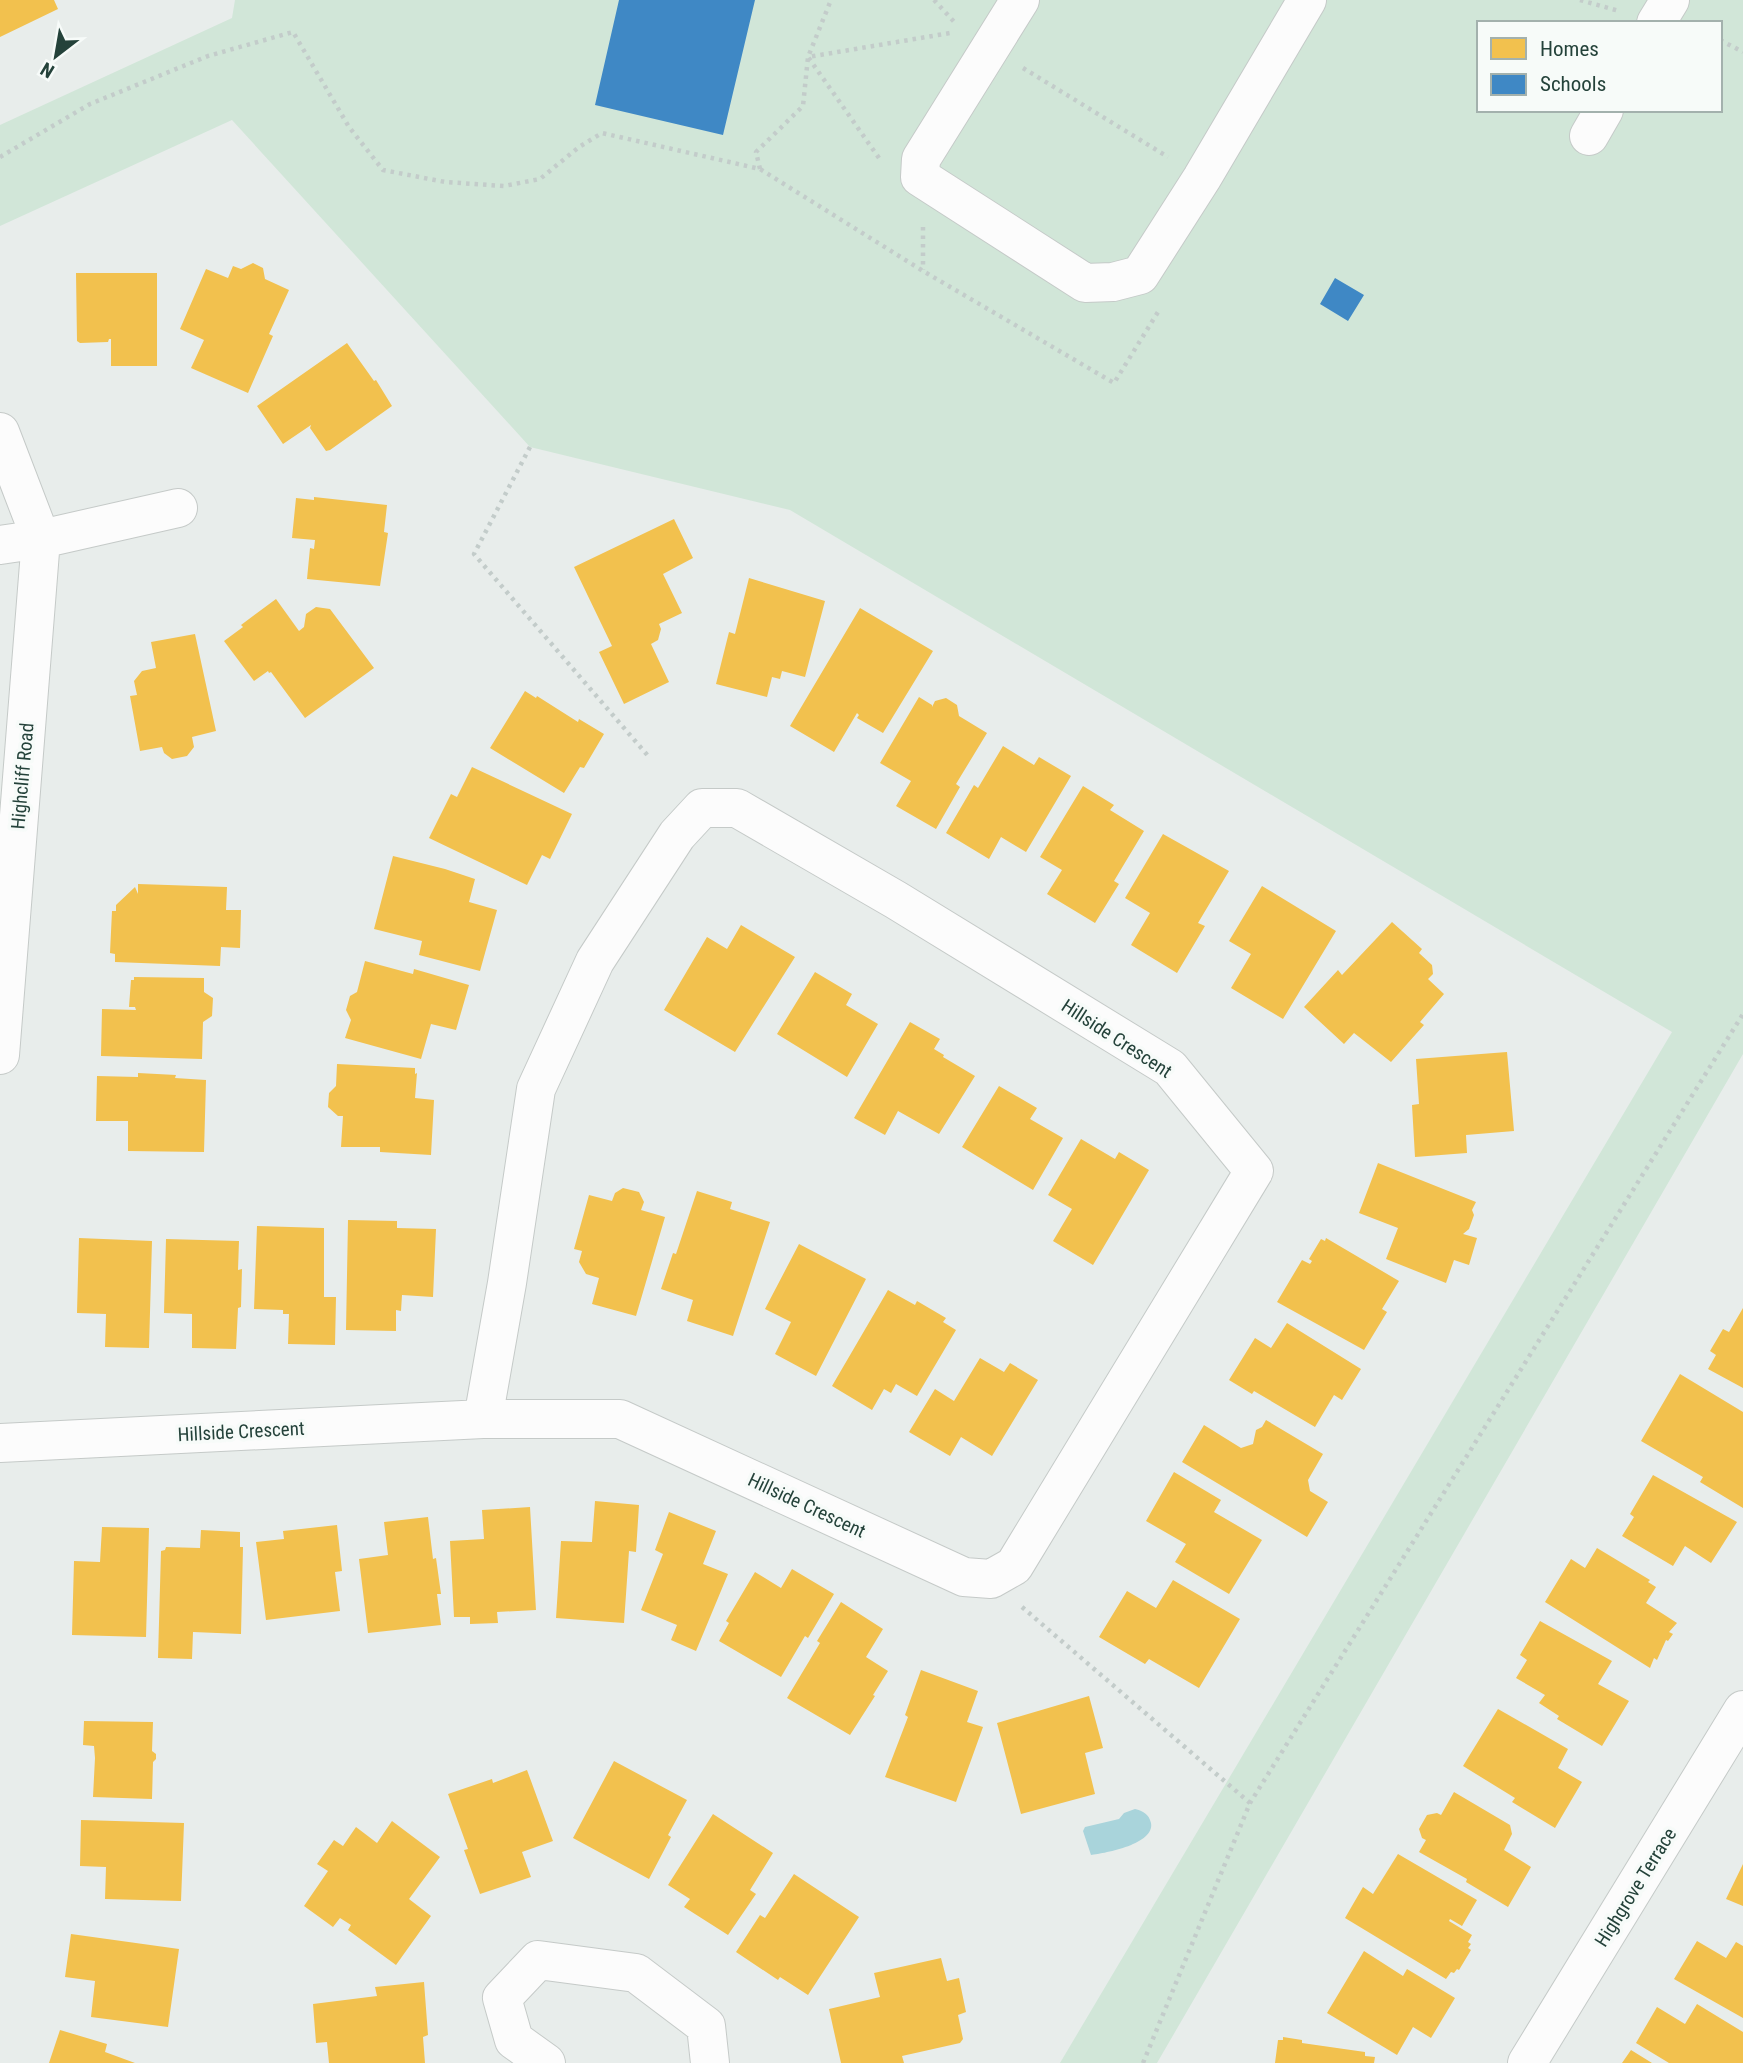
<svg xmlns="http://www.w3.org/2000/svg" width="1743" height="2063" viewBox="0 0 1743 2063" font-family="'Roboto Condensed',sans-serif">
<style>
.green{fill:#d1e6d8;fill-rule:evenodd}
.water{fill:#a9d4db}
.homes{fill:#f2c14e}
.schools{fill:#3f88c5}
.lines{fill:none;stroke-linecap:round;stroke-linejoin:round}
.minor-casing{stroke:#c5cac8;stroke-width:40}
.path{stroke:#c3ccca;stroke-width:4.5;stroke-dasharray:3.5 5;stroke-linecap:butt}
.minor{stroke:#fcfcfc;stroke-width:38}
.labels{text-anchor:middle;stroke-width:7;stroke-linejoin:round;paint-order:stroke}
.street-label{font-size:19px;fill:#24423a;stroke:#f7fbf9}
</style>
<rect width="100%" height="100%" fill="#e8edeb"/>
<path class="green" d="M235,0H1743V1054L1157,2063H1060L1672,1032L790,510L530,447L232,120L0,226V125L232,18ZM1479,23H1720V110H1479Z"/>
<path class="water" d="M1135,1809C1143,1811 1149,1814 1151,1823C1155,1844 1106,1853 1091,1855L1083,1831L1085,1827L1119,1819L1124,1813Z"/>
<path class="homes" d="M0,0H54L58,9L0,37Z
M253,263L263,268L265,279L289,290L269,334L273,336L248,393L191,368L204,340L180,329L206,269L228,278L233,266L241,269Z
M76,273H157V366H111V339H109L108,342L80,343L77,341Z
M347,343L374,381L376,380L392,406L330,450L326,451L310,428L311,425L283,444L257,406Z
M314,497L387,505L384,532L388,533L380,586L307,579L310,548L314,549L315,540L292,538L296,498L314,500Z
M674,519L693,558L663,574L682,613L659,624L661,629L658,640L651,644L669,682L624,704L599,652L612,646L574,567Z
M749,578L825,601L805,677L782,671L780,679L772,677L767,697L716,684L729,632L735,634Z
M276,599L299,631L304,627L306,614L316,607L330,609L374,668L305,718L271,672L269,673L268,671L254,681L224,641L243,627L241,625Z
M860,608L933,651L883,733L857,718L859,715L857,713L834,752L790,726Z
M195,634L216,731L192,737L194,747L187,756L172,759L164,753L162,747L140,751L130,696L137,695L134,681L142,671L156,668L151,642Z
M525,691L536,698L537,696L578,722L579,719L604,734L584,768L580,767L564,793L490,748Z
M919,697L932,705V707L935,701L946,698L957,705L959,716L987,733L956,784L960,787L936,829L896,806L911,781L880,763Z
M1003,746L1034,765L1039,757L1071,776L1026,852L1001,837L989,859L946,833L974,785L978,788Z
M472,767L572,814L550,859L542,855L527,885L429,838L451,794L457,797Z
M1083,786L1114,805L1110,810L1144,831L1114,881L1119,884L1095,923L1047,894L1062,870L1040,857Z
M1163,834L1229,871L1198,923L1205,926L1177,973L1131,945L1150,913L1125,898Z
M393,856L445,869L475,879L469,902L497,910L480,971L419,955L422,941L374,929Z
M138,884L227,887L226,910H241L240,948L221,947L220,966L115,962V954L110,953L112,911H116V905L135,887L138,894Z
M1262,886L1336,931L1283,1019L1231,988L1251,954L1229,941Z
M1392,922L1422,949L1419,953L1432,965L1433,974L1428,979L1444,994L1420,1022L1424,1025L1391,1062L1354,1033L1344,1044L1304,1007L1338,970L1342,975Z
M741,925L795,957L735,1052L664,1010L707,937L727,949Z
M365,961L413,974L414,969L469,985L456,1030L431,1024L421,1059L345,1038L351,1020L346,1010L350,996L357,992Z
M815,972L852,994L846,1005L878,1024L847,1077L777,1034Z
M134,977L204,978V992L213,998L212,1016L203,1022L202,1059L101,1056L102,1009L136,1010L135,1007H129L131,980H134Z
M910,1022L940,1039L934,1049L944,1055L943,1057L975,1076L939,1134L898,1111L885,1135L854,1118Z
M1507,1052L1514,1131L1466,1135L1467,1153L1415,1157L1412,1105L1419,1104L1416,1059Z
M337,1064L415,1068V1074L417,1073L415,1098L434,1100L431,1155L380,1152V1147H341L343,1116H338L328,1107L329,1093L336,1086Z
M138,1073L176,1075L175,1078L206,1080L204,1152L128,1151V1121H96L97,1076L138,1077Z
M999,1086L1037,1108L1030,1119L1063,1138L1033,1190L962,1147Z
M1081,1139L1115,1159L1119,1152L1149,1170L1093,1265L1053,1241L1072,1209L1048,1195Z
M1378,1163L1476,1202L1472,1210L1474,1215L1469,1229L1463,1234L1477,1238L1469,1265L1454,1260L1446,1283L1386,1259L1398,1228L1359,1213Z
M623,1188L639,1192L644,1202L641,1210L665,1217L636,1316L592,1304L599,1278L586,1274L579,1262L582,1251L574,1249L589,1195L612,1201L615,1193Z
M697,1191L732,1202L730,1209L770,1222L733,1336L687,1321L693,1300L661,1289L673,1253L676,1254Z
M348,1220L397,1221V1228L436,1229L433,1297L402,1295L401,1311L396,1310V1331L346,1330Z
M257,1226L324,1228V1297H336L335,1345L288,1344L289,1314H283V1310L254,1309Z
M79,1238L152,1241L149,1348L105,1347L106,1314L77,1313Z
M1326,1238L1399,1281L1382,1309L1387,1312L1364,1350L1277,1302L1302,1260L1310,1264L1312,1261L1309,1259L1321,1239L1325,1241Z
M166,1239L239,1241L238,1270L242,1269L241,1307L238,1308L236,1349L192,1348V1314L164,1313Z
M799,1244L866,1279L816,1376L775,1354L791,1322L765,1309Z
M888,1290L915,1305L917,1301L946,1318L943,1322L956,1330L917,1396L896,1384L891,1393L884,1389L872,1410L832,1386Z
M1743,1308V1388L1708,1369L1716,1355L1710,1351L1723,1329L1729,1332Z
M1287,1323L1361,1369L1342,1400L1334,1395L1315,1427L1254,1391L1252,1394L1229,1380L1255,1338L1271,1348Z
M980,1358L1004,1372L1010,1363L1038,1380L992,1456L961,1437L950,1456L909,1432L935,1389L954,1401Z
M1680,1374L1743,1412V1508L1700,1482L1703,1477L1641,1441Z
M1266,1420L1323,1454L1308,1480L1310,1491L1328,1502L1307,1537L1182,1462L1204,1425L1241,1448L1253,1444L1256,1430L1262,1427Z
M1174,1472L1221,1500L1214,1512L1262,1540L1229,1594L1175,1562L1186,1544L1146,1521Z
M1653,1475L1737,1522L1711,1563L1685,1546L1673,1566L1622,1536L1634,1517L1630,1514Z
M595,1501L639,1505L636,1552L629,1551L624,1623L556,1618L561,1541L592,1542Z
M530,1507L536,1610L497,1612L498,1623L470,1624V1617H454L450,1541L484,1539L482,1510Z
M669,1512L716,1531L703,1564L728,1574L696,1651L671,1640L677,1625L641,1610L663,1554L655,1550Z
M428,1517L433,1559L436,1558L441,1594H437L441,1625L368,1633L359,1559L388,1555L384,1522Z
M337,1525L342,1571L335,1572L340,1611L266,1620L256,1542L284,1539L283,1531Z
M102,1527L149,1528L146,1637L72,1635L74,1561L100,1562Z
M201,1530L240,1532V1547H243L241,1634L193,1632L192,1659L158,1658L161,1551L165,1550L166,1547L200,1548Z
M1597,1548L1650,1580L1648,1582L1656,1587L1646,1603L1677,1623L1669,1632L1673,1634L1668,1641L1666,1640L1657,1660L1654,1658L1650,1668L1545,1602L1571,1559L1585,1568Z
M792,1569L834,1594L808,1638L805,1636L781,1677L719,1641L729,1623L726,1621L755,1572L781,1588Z
M1173,1580L1240,1619L1199,1688L1149,1659L1145,1664L1099,1637L1127,1591L1156,1608Z
M841,1602L883,1629L866,1657L888,1671L873,1695L875,1696L850,1735L787,1698L820,1643L817,1641Z
M1540,1621L1612,1661L1598,1684L1629,1701L1602,1746L1557,1719L1559,1716L1539,1703L1545,1695L1516,1678L1527,1660L1520,1655Z
M921,1670L978,1691L967,1722L983,1727L956,1802L885,1777L908,1717L905,1715Z
M1089,1696L1103,1748L1085,1753L1095,1794L1021,1814L997,1723Z
M1498,1709L1568,1749L1558,1768L1582,1782L1555,1828L1512,1802L1515,1798L1463,1766Z
M84,1721L153,1722L152,1751L156,1754V1759L153,1762L152,1799L93,1797L95,1758L94,1746L83,1745Z
M614,1761L687,1800L668,1835L671,1837L649,1879L573,1838Z
M527,1770L553,1841L522,1852L531,1877L480,1894L464,1850L468,1849L448,1794L492,1779L493,1783Z
M1454,1792L1510,1825L1512,1834L1504,1850L1531,1867L1508,1907L1466,1882L1467,1879L1419,1852L1426,1840L1422,1838L1419,1829L1427,1815L1437,1813L1441,1815Z
M713,1814L773,1853L750,1890L756,1894L728,1935L684,1907L690,1899L668,1885Z
M81,1820L184,1823L181,1901L105,1899L106,1867L80,1866Z
M392,1821L440,1857L409,1899L431,1916L396,1965L348,1930L351,1925L340,1918L333,1927L304,1906L328,1871L317,1864L334,1840L343,1846L356,1827L377,1843Z
M1398,1854L1477,1900L1462,1926L1450,1919L1449,1921L1472,1935L1468,1942L1471,1944L1468,1948L1471,1950L1459,1970L1457,1969L1454,1973L1451,1972L1446,1979L1345,1918L1363,1887L1373,1894Z
M1743,1864V1906L1726,1899Z
M794,1874L859,1917L808,1995L780,1977L778,1980L736,1952L760,1915L765,1918Z
M71,1934L179,1949L168,2027L91,2017L95,1981L65,1977Z
M1697,1941L1726,1958L1736,1942L1743,1946V2018L1674,1979Z
M1364,1951L1403,1976L1407,1969L1455,1998L1431,2038L1413,2027L1397,2055L1327,2013Z
M941,1958L947,1981L959,1978L966,2012L958,2015L963,2039L960,2043L902,2056L904,2063H841L829,2009L880,1997L874,1973Z
M424,1982L428,2035L423,2037L425,2063H329L327,2042L316,2043L313,2004L377,1996L375,1987Z
M1697,2004L1743,2032V2063H1669L1636,2043L1657,2007L1685,2024Z
M60,2030L107,2044L105,2052L135,2063H49Z
M1283,2037L1302,2040V2043L1365,2052V2056L1375,2057L1374,2063H1275L1278,2040H1283Z
M1631,2050L1652,2063H1622Z"/>
<path class="schools" d="M619,0H755L723,135L595,105Z
M1335,278L1364,295L1348,321L1320,304Z"/>
<g class="lines">
<g class="minor-casing">
<path id="minor" d="M1020,0L921,159L920,177L1085,283L1113,282L1140,275L1202,178L1307,0
M1656,23L1670,0
M1589,136L1604,110
M0,432L41,539L0,1055
M0,545L41,539L178,508
M0,1443L483,1419H620L964,1577L991,1579L1014,1566L1254,1171L1170,1068L896,900L737,808H702L677,835L595,961L536,1089L507,1283L483,1419
M546,2063L514,2040L502,1998L538,1960L636,1973L706,2026L710,2063
M1527,2063L1743,1710"/>
</g>
<path class="path" d="M934,0L957,25
M1580,0L1619,11
M1720,40L1743,52
M1023,68L1168,157
M0,157L90,104L208,56L293,32L349,127L383,170L445,182L504,186L540,179L579,147L602,133L760,169L923,271L1114,383L1158,312
M879,158L808,57L950,33
M760,169L756,152L803,106L808,57L831,0
M923,227V270
M530,447L474,554L649,757
M1022,1607L1250,1803
M1143,2063L1250,1803L1743,1014"/>
<use href="#minor" class="minor"/>
</g>
<g class="labels">
<g class="street-label">
<text transform="translate(22 776) rotate(-85)" y="7">Highcliff Road</text>
<text transform="translate(1117 1038) rotate(33)" y="7">Hillside Crescent</text>
<text transform="translate(241 1431) rotate(-3)" y="7">Hillside Crescent</text>
<text transform="translate(807 1505) rotate(25)" y="7">Hillside Crescent</text>
<text transform="translate(1635 1887) rotate(-58)" y="7">Highgrove Terrace</text>
</g>
</g>
<rect x="1477" y="21" width="245" height="91" fill="#f7fbf9" stroke="#a3b1ad" stroke-width="2"/>
<rect x="1491" y="38" width="35" height="21" fill="#f2c14e" stroke="#a3b1ad" stroke-width="2"/>
<text x="1540" y="56" font-size="21" fill="#24423a">Homes</text>
<rect x="1491" y="74" width="35" height="21" fill="#3f88c5" stroke="#a3b1ad" stroke-width="2"/>
<text x="1540" y="91" font-size="21" fill="#24423a">Schools</text>
<g transform="translate(56 56) rotate(211)" stroke="#f7fbf9" stroke-width="5" paint-order="stroke">
<path d="M0-5L12 26L0 18L-12 26Z" fill="#24423a"/>
<text y="-10" font-size="19" font-weight="bold" text-anchor="middle" fill="#24423a">N</text>
</g>
</svg>
